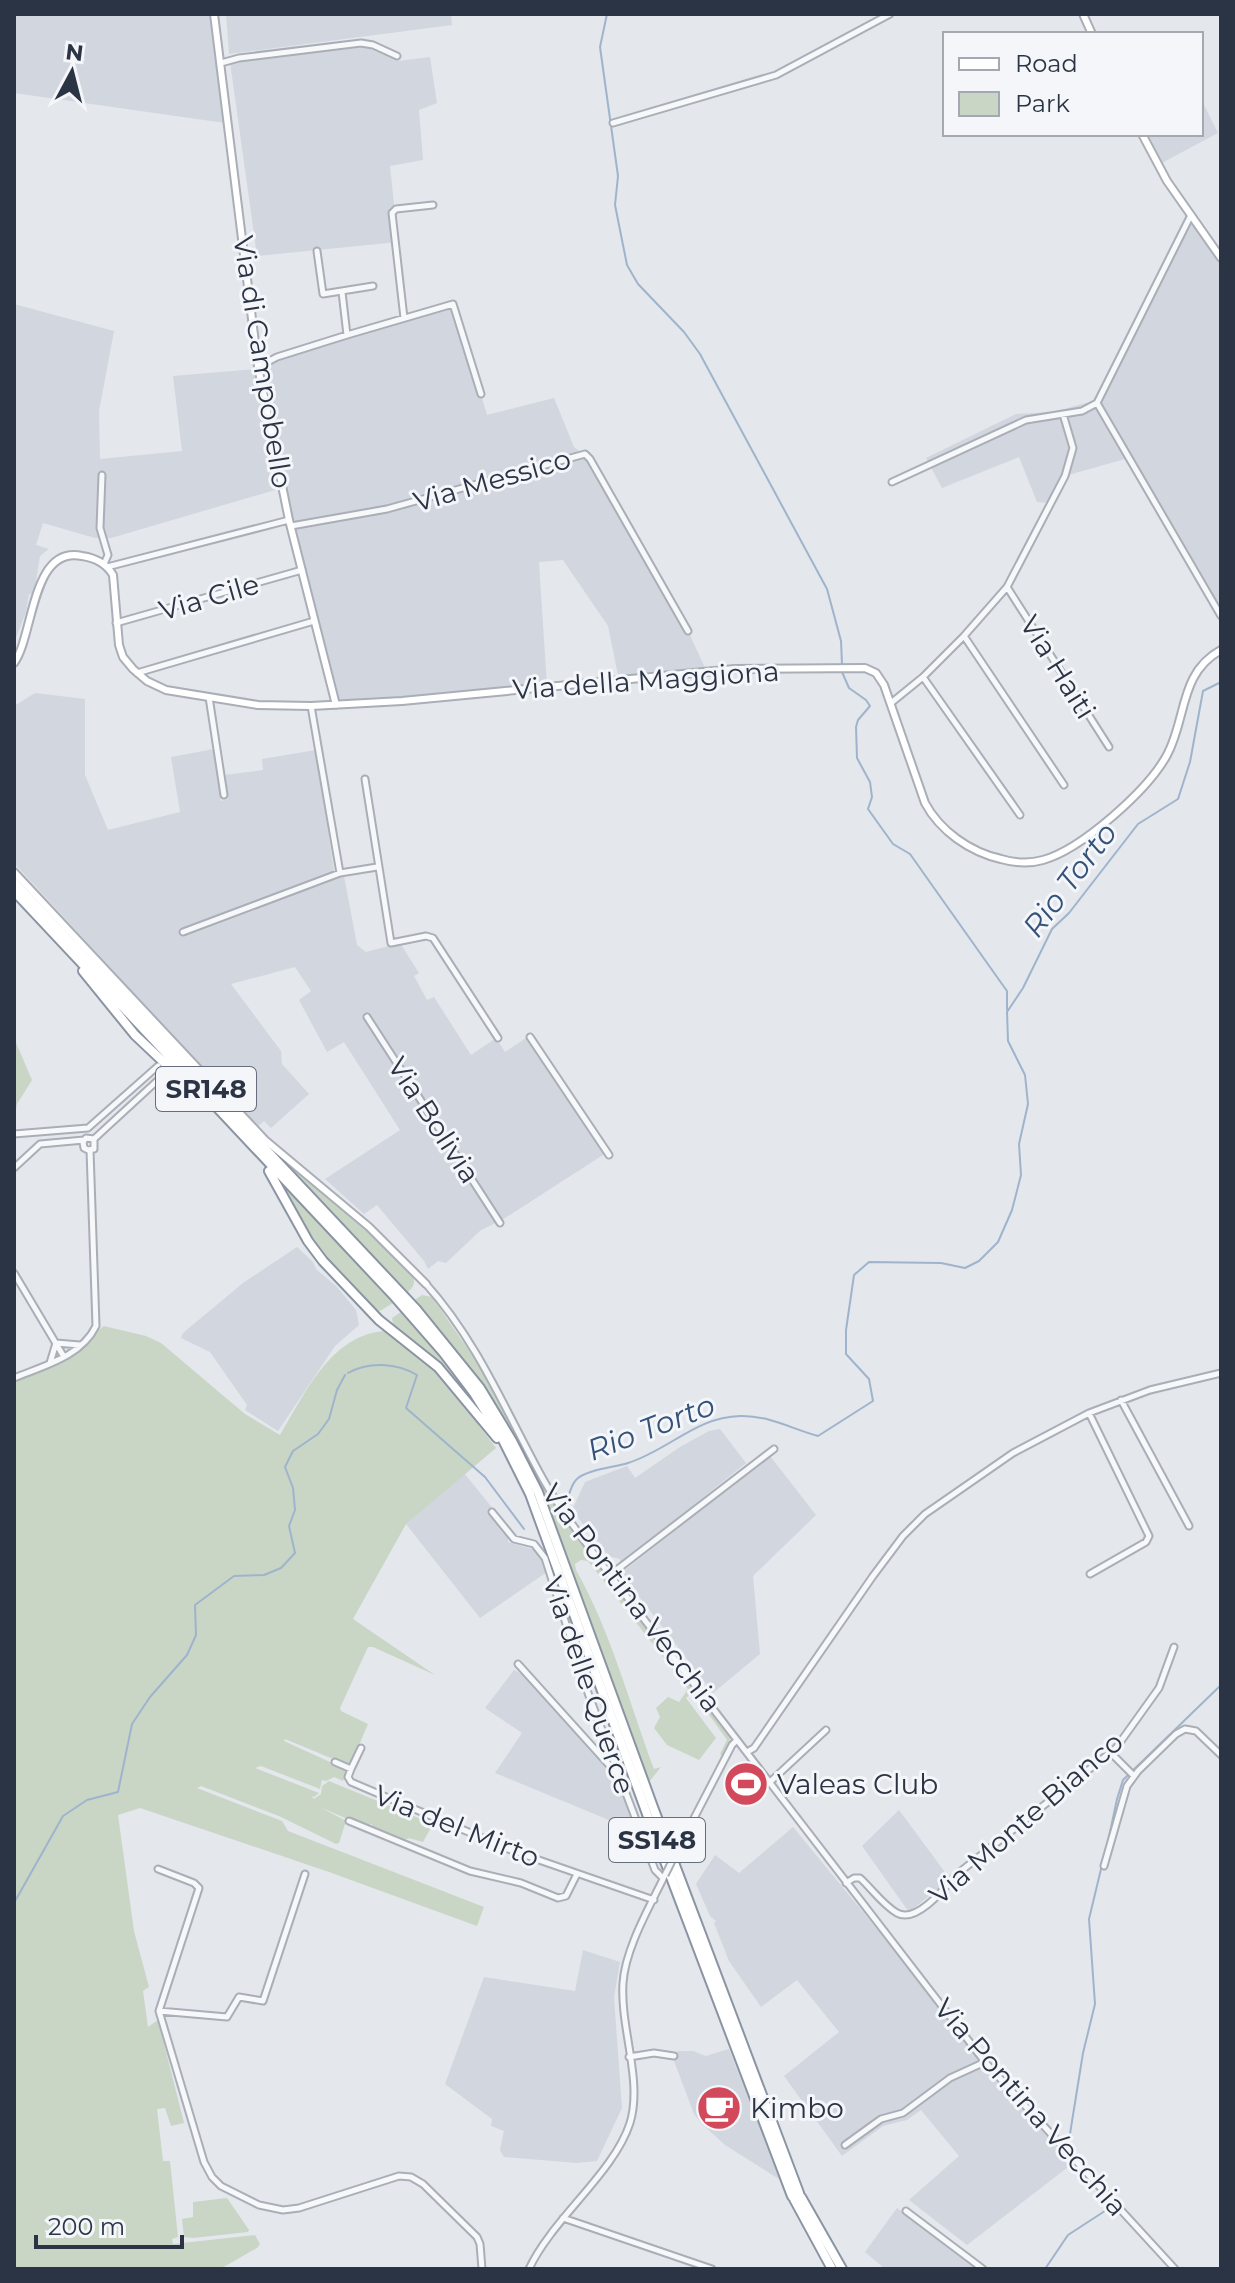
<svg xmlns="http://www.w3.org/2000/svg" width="1235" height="2283" viewBox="0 0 1235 2283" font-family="Montserrat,sans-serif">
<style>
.built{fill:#d2d6de}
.green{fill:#c9d6c5}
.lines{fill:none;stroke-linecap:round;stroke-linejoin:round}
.stream{stroke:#9fb4cc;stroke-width:2}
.street-casing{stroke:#a9aeb7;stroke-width:9}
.secondary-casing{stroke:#a9aeb7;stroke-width:10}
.highway-casing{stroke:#8b94a3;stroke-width:12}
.street{stroke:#f7f8fa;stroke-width:5}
.secondary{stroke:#fff;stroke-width:6}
.highway{stroke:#fff;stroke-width:8}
.street-bridge-casing{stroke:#a9aeb7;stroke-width:9;stroke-linecap:butt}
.street-bridge{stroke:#f7f8fa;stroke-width:5}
.labels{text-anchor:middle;stroke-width:6;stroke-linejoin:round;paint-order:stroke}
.shield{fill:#f4f6f9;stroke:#676e7b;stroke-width:2}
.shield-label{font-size:26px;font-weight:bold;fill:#2b3445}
.street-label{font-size:28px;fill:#2b3445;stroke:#f4f6f9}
.poi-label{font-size:28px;fill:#2b3445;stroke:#f4f6f9;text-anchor:start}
.water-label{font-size:30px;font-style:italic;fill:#34527a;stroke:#f4f6f9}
</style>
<rect width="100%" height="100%" fill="#e4e7ec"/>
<path class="built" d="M14,14H209L225,123L14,93Z
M226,14H451L452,25L229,54Z
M366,47L398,61L430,57L437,103L419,110L423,160L390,166L398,242L257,256L230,62Z
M1201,99L1218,133L1160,164L1146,134H1201Z
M1188,215L1221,265V612L1132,457L1065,476L1051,503L1037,502L1019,457L942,488L926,458L1016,414L1053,412L1093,401Z
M14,304L114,331L99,411L100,459L182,451L173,376L257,369L265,430L281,486L258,367L442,306L455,307L487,415L554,398L574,447L590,459L688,631L707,672L619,680L608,626L563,560L539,562L547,687L336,705L282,488L111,538H95L43,523L36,545L49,549L40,556L34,594H29L26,612L14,643Z
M35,693L85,699V775L108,830L180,812L171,757L214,749L221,801L228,799L224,775L263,770L262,759L316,750L334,871L179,929L182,936L344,876L357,945L366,952L400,943L419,973L414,976L427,1000L434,997L471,1055L496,1038L505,1052L526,1038L606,1153L502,1220L481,1230L446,1263L438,1261L428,1269L424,1261L377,1205L364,1214L325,1179L400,1130L344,1042L327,1052L299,1000L311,991L295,967L231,984L281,1051L282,1064L309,1094L271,1128L264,1121L257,1127L14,863V706Z
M297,1247L313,1262L316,1269L337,1287L356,1310L359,1325L335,1346L278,1431L245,1410L247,1405L210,1352L181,1338L183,1333L243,1283Z
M720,1429L746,1463L620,1564V1559L608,1556L572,1510L585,1482L627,1466L635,1478L680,1447L709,1431Z
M770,1456L816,1515L753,1576L760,1654L713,1693L621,1573Z
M464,1473L494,1510L490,1514L508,1537V1542L535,1550L541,1556L547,1572L480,1618L406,1524Z
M514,1670L526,1676L618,1778L635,1826L633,1830L495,1773L522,1733L485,1708Z
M899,1810L950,1879L909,1912L862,1846Z
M793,1827L919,1980L984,2068L1072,2164L967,2245L909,2200L959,2156L921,2110L907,2120L883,2126L842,2156L784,2076L839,2032L797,1980L761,2007L729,1961L714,1923L716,1921L710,1916L696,1884L715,1855L739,1873Z
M583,1950L620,1962L614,1997L622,2108L597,2161L577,2163L504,2157L500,2150L504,2131L491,2126L492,2119L445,2084L484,1977L575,1991Z
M729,2049L766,2143L779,2179L725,2145L701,2123L694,2114L674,2061V2054L678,2051H693L706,2056Z
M897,2208L976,2266L973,2269H885L865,2252Z"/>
<path class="green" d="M14,1038L32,1080L17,1104L14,1120Z
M264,1144L366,1227L413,1276C416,1285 412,1289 405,1294Z
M285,1187L393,1303L380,1311L372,1308L327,1261L311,1239Z
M422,1295L432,1297L490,1381L553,1503L730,1736V1743L722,1756L720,1754L727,1740L693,1692L686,1698L716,1738L699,1760L667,1745L654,1728L660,1717L656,1708L668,1697L679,1702L688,1689L588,1561L581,1560L575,1564L576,1570C611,1632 629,1702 654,1769L661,1767L649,1782L536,1484L413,1301Z
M401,1312L448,1364L478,1407L475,1409L433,1357L394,1329L392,1318Z
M104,1326L146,1336L161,1343L245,1414L280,1435C305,1394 331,1333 387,1331L438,1372L496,1448L406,1524L353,1619L435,1675L373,1647H368L340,1708L341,1711L368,1724L350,1766L285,1739L284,1741L343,1768L347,1770L343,1781L334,1777L326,1781L322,1780L320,1789L261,1766L255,1768L319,1793L314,1797L311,1796L314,1799L321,1794L322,1786L329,1781L433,1824L423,1842L409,1838L404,1840L373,1829L371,1823L368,1828L320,1807L346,1821L339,1843L336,1844L279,1816L201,1786L197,1788L282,1821L288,1831L484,1907L477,1926L329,1872L140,1808L118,1815L134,1931L149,1987L143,1991L148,2027L158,2020L184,2123L171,2126L165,2108L157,2109L163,2161H170L178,2237L172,2239L173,2244L255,2235L260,2244L257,2248L220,2269H14V1380L60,1361Z
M227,2198L249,2230L248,2232L193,2238L184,2237L182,2219L193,2217V2202Z"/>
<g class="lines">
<path class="stream" d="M607,14L600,47L618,176L615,205L627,265L638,284L684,332L700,354L827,589L841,641L842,664
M842,672L849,688L866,700L870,706L858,720L856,727L857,758L870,782L872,797L868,809L893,844L910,854L997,977L1007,991V1010
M348,1373C369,1361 397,1363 417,1375L406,1408L485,1477L524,1529
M564,1508C568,1500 570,1486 576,1480C584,1470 616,1467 628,1463C669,1450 696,1417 740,1416C768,1415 792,1429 818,1436L873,1401L869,1379L846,1354V1330L854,1275L869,1262L941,1263L965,1268L979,1261L998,1242L1012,1210L1021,1175L1019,1144L1028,1104L1025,1075L1008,1041L1007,1012L1023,988L1052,929L1069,913L1138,824L1178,799L1190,762L1203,691L1221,682
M1106,1851L1117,1799L1123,1780L1221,1685
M14,1903L63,1816L87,1800L118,1792L132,1724L150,1697L187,1655L196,1635L195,1605L234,1576L264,1575L281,1568L295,1553L289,1526L295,1510L293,1488L285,1467L293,1451L318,1434L329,1419L337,1390L345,1375
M1069,2140L1083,2053L1095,2004L1089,1919L1102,1865
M1045,2269L1068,2235L1111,2207"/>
<g class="street-casing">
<path id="street" d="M221,63L239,58L361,43L373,45L397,56
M613,123L776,75L890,14
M1191,215L1097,403L1221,616
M317,251L323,294L373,286
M342,292L347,335
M404,318L392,213L396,209L433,205
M258,367L277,357L347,335L453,304L481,394
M102,475L100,528L108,555L104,564
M892,482L1026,420L1082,411L1097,403
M291,526L387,509L585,454L590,459L688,631
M107,567L289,520
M1007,587L1109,747
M116,623L302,570
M964,636L1064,785
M137,673L314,621
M923,677L1020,815
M209,697L224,795
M891,703L923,677L964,636L1007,587L1065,476L1073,448L1063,414
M311,706L340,873
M365,779L391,943L426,936L433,938L498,1038
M183,932L340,873L377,867
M367,1017L500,1223
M530,1037L609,1155
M14,1134L88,1128L158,1066
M94,1139L86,1138L83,1142L84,1148L88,1150L94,1149V1139L170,1069
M14,1168L40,1144L84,1140
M14,1273L64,1357
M426,1284C478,1342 506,1412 543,1479C562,1513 587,1544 610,1575L985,2062L1175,2269
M50,1363L56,1343L80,1345
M14,1378C43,1366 81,1357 96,1326L90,1150
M1121,1400L1189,1526
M1089,1413L1149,1536L1146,1542L1090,1574
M492,1512L514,1539L534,1544L545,1558L588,1693L655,1870L663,1878
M610,1575L774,1449
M518,1664L619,1776
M747,1752L754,1748L873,1576L903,1536L925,1514L1013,1453L1089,1413L1150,1390L1221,1373
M1111,1753L1134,1776
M335,1762L351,1769L361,1748
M351,1769L348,1777L351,1782L513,1851L654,1900
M770,1782L826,1730
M349,1821L470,1871L521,1883L558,1898L566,1896L577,1874
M677,1851L732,1745L737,1740
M1104,1866L1127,1786L1138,1771L1176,1734L1185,1729L1196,1731L1221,1755
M158,1869L194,1883L199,1888L159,2011L204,2162L212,2177L221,2186L259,2205L283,2210L299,2208L399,2176L411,2177L423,2184L477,2237L480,2244L482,2269
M846,1883L854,1878H860C872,1889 883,1905 897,1913C916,1924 945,1888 956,1875L1116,1748L1159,1688L1174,1647
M159,2011L227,2017L239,1997L263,2001L305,1874
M629,2057L654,2053L674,2056
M845,2145L881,2119L903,2113L950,2078L985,2062
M906,2211L983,2269
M563,2218L712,2269
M529,2269C552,2219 614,2173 630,2123C643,2081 620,2028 623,1983C625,1949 650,1906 665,1875"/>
</g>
<g class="secondary-casing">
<path id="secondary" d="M214,14L258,367L289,520L336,705
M1083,14L1092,34
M1142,134L1167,181L1221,258
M14,663C34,636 31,545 82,556C96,558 106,563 113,575L119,645L123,657L133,669L147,681L166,690L258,705L311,706L402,701L735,669L865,668L876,673L884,685L925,803C940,831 970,852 1001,859C1015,863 1029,864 1043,860C1082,849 1148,790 1167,755C1187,718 1179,673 1221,650
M14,872L265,1140L369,1227L426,1284"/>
</g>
<g class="highway-casing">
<path id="highway" d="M14,882L416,1309L480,1388L512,1441L538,1492L653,1807L799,2193
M14,891L395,1297L443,1352L474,1393L501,1436L530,1494L647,1814L792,2196
M83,971L135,1035L190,1087
M269,1171L308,1241L323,1261L379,1320L438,1367L497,1438
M801,2197L842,2269
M794,2199L832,2269"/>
</g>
<use href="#street" class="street"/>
<use href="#secondary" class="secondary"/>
<use href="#highway" class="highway"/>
<g class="street-bridge-casing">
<path id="street-bridge" d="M665,1875L677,1851"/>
</g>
<use href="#street-bridge" class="street-bridge"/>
</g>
<defs>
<g id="stadium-disc" transform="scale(2.3)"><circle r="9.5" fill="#d1495b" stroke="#f4f6f9"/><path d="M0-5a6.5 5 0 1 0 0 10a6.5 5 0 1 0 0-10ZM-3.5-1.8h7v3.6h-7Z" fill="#fff"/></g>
<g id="cafe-disc" transform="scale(2.3)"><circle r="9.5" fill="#d1495b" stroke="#f4f6f9"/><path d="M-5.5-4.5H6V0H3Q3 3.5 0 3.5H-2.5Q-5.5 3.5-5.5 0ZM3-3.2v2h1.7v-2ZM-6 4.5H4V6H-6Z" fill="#fff"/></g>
</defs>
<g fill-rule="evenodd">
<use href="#stadium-disc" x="746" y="1784"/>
<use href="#cafe-disc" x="719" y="2108"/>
</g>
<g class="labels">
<g class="shield">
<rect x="156" y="1067" width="100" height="44" rx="6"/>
<rect x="609" y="1818" width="96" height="44" rx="6"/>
</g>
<g class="shield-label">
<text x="206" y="1098">SR148</text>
<text x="657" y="1849">SS148</text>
</g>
<g class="street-label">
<text transform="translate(263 362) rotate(81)" y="10">Via di Campobello</text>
<text transform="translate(492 480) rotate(-16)" y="10">Via Messico</text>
<text transform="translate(209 597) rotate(-16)" y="10">Via Cile</text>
<text transform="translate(1058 667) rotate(58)" y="10">Via Haiti</text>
<text transform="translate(646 680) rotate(-4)" y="10">Via della Maggiona</text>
<text transform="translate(434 1120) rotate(57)" y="10">Via Bolivia</text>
<text transform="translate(632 1598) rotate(53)" y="10">Via Pontina Vecchia</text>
<text transform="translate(589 1685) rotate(71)" y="10">Via delle Querce</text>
<text transform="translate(1026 1818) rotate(-41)" y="10">Via Monte Bianco</text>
<text transform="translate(457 1826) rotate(22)" y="10">Via del Mirto</text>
<text transform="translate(1031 2107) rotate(49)" y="10">Via Pontina Vecchia</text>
</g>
<g class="poi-label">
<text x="777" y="1794">Valeas Club</text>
<text x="750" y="2118">Kimbo</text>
</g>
<g class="water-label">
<text transform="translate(1070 880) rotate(-53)" y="10">Rio Torto</text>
<text transform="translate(651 1428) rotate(-21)" y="10">Rio Torto</text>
</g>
</g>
<rect width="1235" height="2283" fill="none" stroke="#2b3445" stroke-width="32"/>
<rect x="943" y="32" width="260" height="104" fill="#f4f6f9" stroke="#a4a8b1" stroke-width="2"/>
<rect x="959" y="58" width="40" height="12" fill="#ffffff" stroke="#a4a8b1" stroke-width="2"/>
<text x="1015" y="72" font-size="24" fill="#2b3445">Road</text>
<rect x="959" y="92" width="40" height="24" fill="#c9d6c5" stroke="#a4a8b1" stroke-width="2"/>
<text x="1015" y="112" font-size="24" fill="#2b3445">Park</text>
<g transform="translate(72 72) rotate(7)" stroke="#f4f6f9" stroke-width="6" paint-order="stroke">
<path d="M0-6L14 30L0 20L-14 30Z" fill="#2b3445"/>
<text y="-12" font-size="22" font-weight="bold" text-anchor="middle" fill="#2b3445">N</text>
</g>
<path d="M36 2235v12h146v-12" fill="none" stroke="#2b3445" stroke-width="4"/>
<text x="48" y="2235" font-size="24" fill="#2b3445" stroke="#f4f6f9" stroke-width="6" paint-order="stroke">200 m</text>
</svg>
